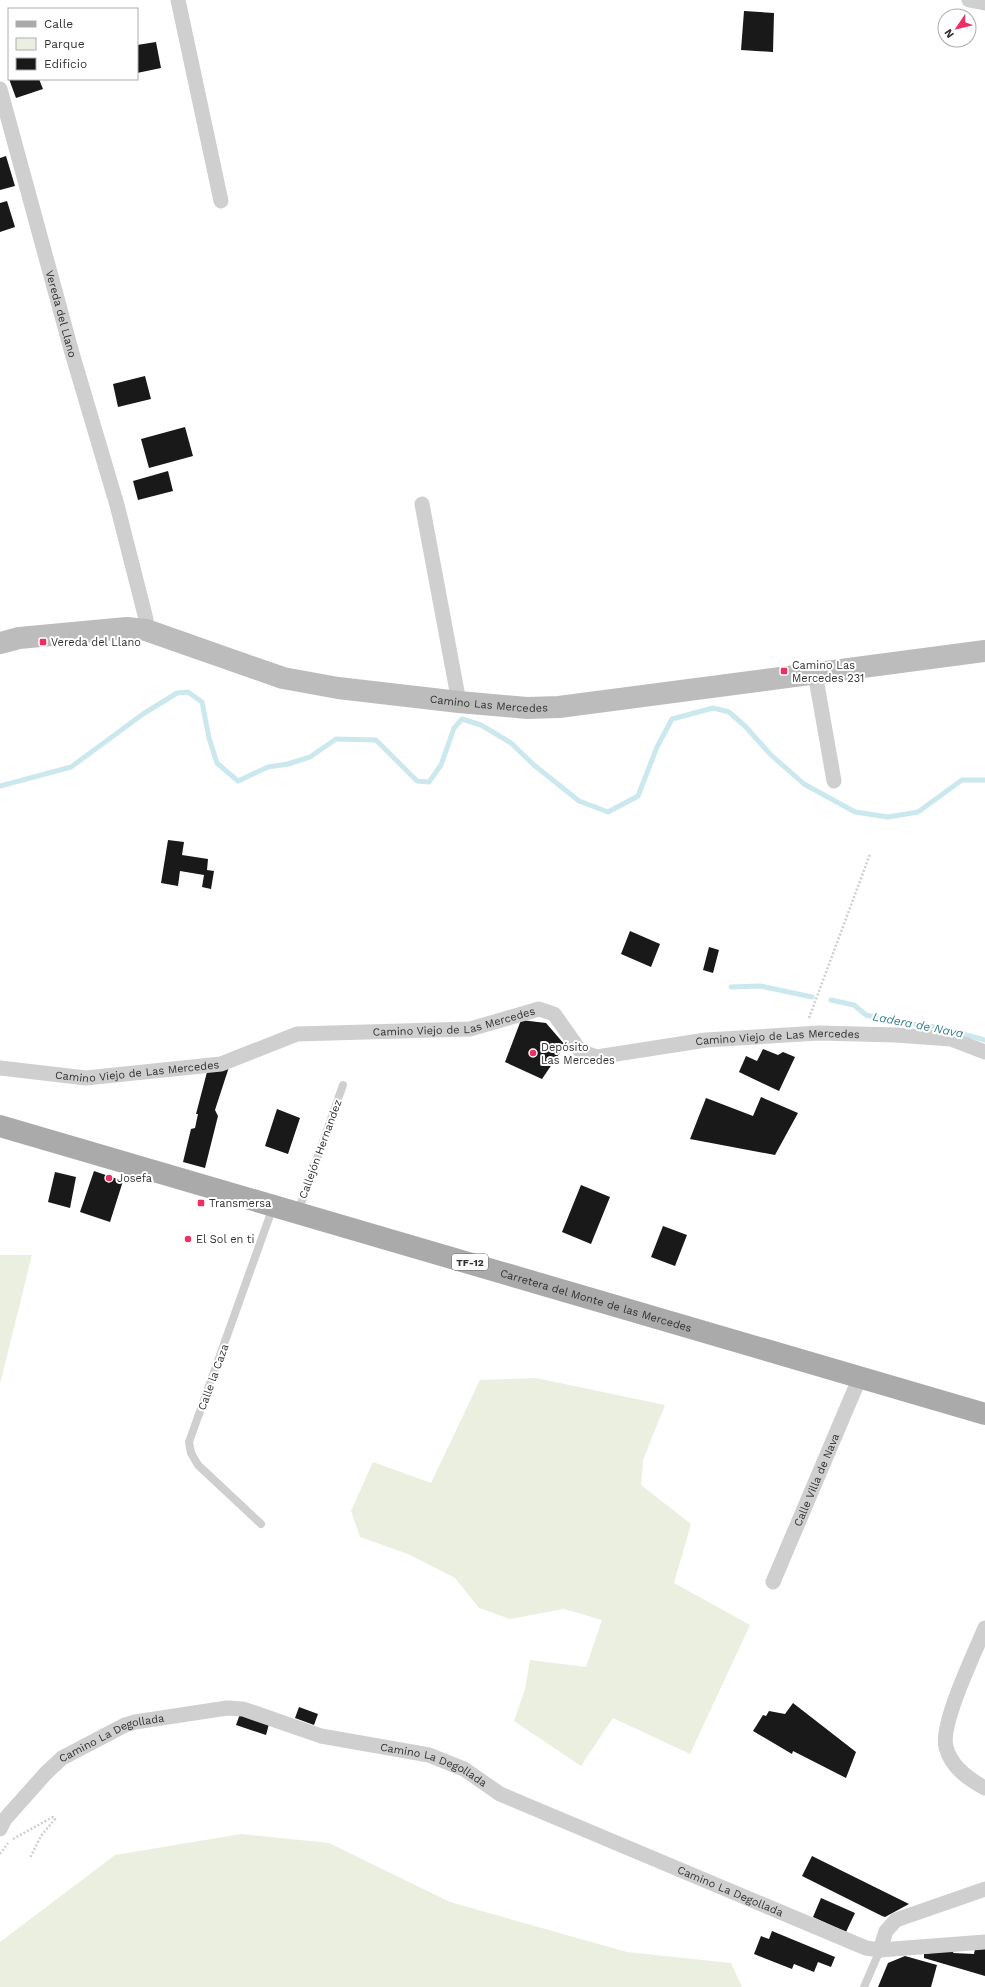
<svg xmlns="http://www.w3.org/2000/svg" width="985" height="1987" viewBox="0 0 985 1987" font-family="'Work Sans',sans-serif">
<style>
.green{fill:#ebefe0}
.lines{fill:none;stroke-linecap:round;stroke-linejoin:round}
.stream{stroke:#cbe8ef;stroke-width:5}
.building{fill:#191919}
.path{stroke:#cfcfcf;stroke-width:2.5;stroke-dasharray:2 2;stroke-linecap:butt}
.service{stroke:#cfcfcf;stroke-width:8}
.minor{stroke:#cfcfcf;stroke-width:15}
.secondary{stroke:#bcbcbc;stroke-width:22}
.primary{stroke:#aaa;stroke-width:22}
.poi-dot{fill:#ef2e62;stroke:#fff;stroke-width:1.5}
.labels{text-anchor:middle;stroke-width:4;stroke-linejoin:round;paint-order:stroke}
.shield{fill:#fff;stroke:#707070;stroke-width:1}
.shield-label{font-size:10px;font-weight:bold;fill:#323232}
.street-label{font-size:11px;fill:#323232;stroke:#fff}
.poi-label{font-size:11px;fill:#323232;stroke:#fff;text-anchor:start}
.water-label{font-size:12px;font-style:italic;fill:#367c8c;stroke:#fff}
</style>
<rect width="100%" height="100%" fill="#fff"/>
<path class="green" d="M0,1255H32L0,1384Z
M536,1378L665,1405L643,1460L641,1485L691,1524L674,1583L750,1625L690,1754L613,1718L581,1766L514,1721L525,1689L530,1660L586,1667L602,1620L564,1609L510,1619L479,1608L455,1578L408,1554L360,1537L351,1511L373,1462L431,1483L480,1380Z
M241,1834L329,1843L450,1902L627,1952L731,1963L742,1987H0V1942L115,1855Z"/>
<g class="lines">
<path class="stream" d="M0,786L71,767L143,714L177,693L188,692L202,702L209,738L217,763L238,781L268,767L288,764L310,757L336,739L376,740L417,781L429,782L441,765L454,728L462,719L481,725L511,743L534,765L579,801L608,812L638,796L657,747L672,719L713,708L729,712L745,726L770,754L804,784L855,812L888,817L918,812L962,780H985
M731,987L760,986L812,997
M831,1000L854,1005L866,1015L891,1021L942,1028L985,1040"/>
</g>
<path class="building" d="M744,11L774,13L773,52L741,50Z
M156,42L161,68L137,73V45Z
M9,79H39L43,89L16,98Z
M6,156L15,186L0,190V158Z
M7,201L15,227L0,232V203Z
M145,376L151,399L118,407L113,384Z
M185,427L193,456L149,468L141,439Z
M168,471L173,491L138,500L133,481Z
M168,840L184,842L182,855L208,859L207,870L214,871L211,889L202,887L204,875L180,871L178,886L161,883Z
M630,931L660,944L651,967L621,954Z
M709,947L719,950L713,973L703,970Z
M521,1020L546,1023L565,1045L542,1079L505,1062Z
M763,1049L778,1055L783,1052L795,1057L779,1091L739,1072L746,1056L757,1061Z
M229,1067L215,1110L218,1116L205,1168L183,1162L191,1129L195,1128L198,1114H196L207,1072Z
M761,1097L798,1113L775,1155L690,1139L706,1098L753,1116Z
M277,1109L300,1118L288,1154L265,1146Z
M94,1171L123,1181L110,1222L80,1212Z
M55,1172L76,1177L70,1208L48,1202Z
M581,1185L610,1197L591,1244L562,1232Z
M663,1226L687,1235L675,1266L651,1257Z
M793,1703L856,1752L846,1778L793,1751L792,1754L753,1731L763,1715L766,1716L769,1711L785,1714Z
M299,1707L318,1714L314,1725L295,1718Z
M240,1714L269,1724L266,1735L236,1725Z
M812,1856L909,1904L885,1917L882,1916L802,1876Z
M821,1898L855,1913L846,1932L813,1917Z
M772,1931L835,1957L831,1967L818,1962L814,1972L794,1964L792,1969L754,1954L761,1936L769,1939Z
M975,1949H985V1976L924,1958V1954L954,1950L953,1953L974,1954Z
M905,1956L937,1965L931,1987H878L888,1963Z"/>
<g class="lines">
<path class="path" d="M809,1018L870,854
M13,1839L53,1817L55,1819L41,1836L30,1858
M0,1854L8,1843"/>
<path class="service" d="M298,1212L343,1085
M261,1524L198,1465L191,1453L189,1442L273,1207
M864,1987L880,1950"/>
<g class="minor">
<path d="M178,0L221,201"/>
<path d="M969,0L985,3"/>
<path id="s1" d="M0,89L72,353L117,505L146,619V630"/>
<path d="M422,504L459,702"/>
<path d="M815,673L834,781"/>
<path id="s2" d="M0,1068L86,1078L221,1064L297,1034L470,1029L539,1009L554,1014L581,1052L597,1057L706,1040L819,1033L896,1035L951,1039L985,1052"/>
<path id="s3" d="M773,1582L860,1377"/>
<path d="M985,1628C975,1652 940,1724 946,1747C951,1767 968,1779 985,1788"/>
<path id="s4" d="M0,1829L5,1819L46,1773L62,1758L125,1725L135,1722L227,1708L243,1709L321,1736L429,1755L464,1769L500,1794L866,1948L880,1950L985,1942"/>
<path d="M880,1950L886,1931L896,1920L985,1889"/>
</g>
<path class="secondary" id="s5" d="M0,643L19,638L127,628L146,630L283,678L338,688L459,702L527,708L559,707L985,651"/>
<path class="primary" id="s6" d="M0,1126L985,1414"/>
</g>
<g class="poi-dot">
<rect x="39" y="638" width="8" height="8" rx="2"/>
<rect x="780" y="667" width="8" height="8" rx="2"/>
<circle cx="533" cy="1053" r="4"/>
<circle cx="109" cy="1178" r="4"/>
<rect x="197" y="1199" width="8" height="8" rx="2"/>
<circle cx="188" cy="1239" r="4"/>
</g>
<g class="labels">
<rect class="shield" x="452" y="1254" width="36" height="16" rx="3"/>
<g class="shield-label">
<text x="470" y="1266">TF-12</text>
</g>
<g class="street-label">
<text dy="4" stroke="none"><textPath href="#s1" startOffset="233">Vereda del Llano</textPath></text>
<text dy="4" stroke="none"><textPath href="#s5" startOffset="500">Camino Las Mercedes</textPath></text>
<text dy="4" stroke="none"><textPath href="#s2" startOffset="462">Camino Viejo de Las Mercedes</textPath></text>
<text dy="4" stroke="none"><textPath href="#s2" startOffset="810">Camino Viejo de Las Mercedes</textPath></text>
<text dy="4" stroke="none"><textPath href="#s2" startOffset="138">Camino Viejo de Las Mercedes</textPath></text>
<text transform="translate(320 1149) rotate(-70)" y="4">Callejón Hernandez</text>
<text dy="4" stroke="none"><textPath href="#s6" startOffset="621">Carretera del Monte de las Mercedes</textPath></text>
<text transform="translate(213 1377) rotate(-70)" y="4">Calle la Caza</text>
<text dy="4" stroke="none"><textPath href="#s3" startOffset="111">Calle Villa de Nava</textPath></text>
<text dy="4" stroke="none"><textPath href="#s4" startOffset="149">Camino La Degollada</textPath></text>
<text dy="4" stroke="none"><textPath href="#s4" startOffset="485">Camino La Degollada</textPath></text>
<text dy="4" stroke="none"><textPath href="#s4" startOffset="809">Camino La Degollada</textPath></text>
</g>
<g class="poi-label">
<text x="51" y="646">Vereda del Llano</text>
<text x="792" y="669">Camino Las<tspan x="792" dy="13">Mercedes 231</tspan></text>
<text x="541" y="1051">Depósito<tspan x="541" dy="13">Las Mercedes</tspan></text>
<text x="117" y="1182">Josefa</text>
<text x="209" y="1207">Transmersa</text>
<text x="196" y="1243">El Sol en ti</text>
</g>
<g class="water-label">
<text transform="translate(918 1025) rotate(11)" y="4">Ladera de Nava</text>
</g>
</g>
<rect x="8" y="8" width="130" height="72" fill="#ffffff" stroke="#adadad"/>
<rect x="16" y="21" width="20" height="6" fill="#aaaaaa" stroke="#adadad"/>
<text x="44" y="28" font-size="12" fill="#323232">Calle</text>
<rect x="16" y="38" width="20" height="12" fill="#ebefe0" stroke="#adadad"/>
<text x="44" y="48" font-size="12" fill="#323232">Parque</text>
<rect x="16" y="58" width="20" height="12" fill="#191919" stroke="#adadad"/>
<text x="44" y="68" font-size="12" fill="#323232">Edificio</text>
<g transform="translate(957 28) rotate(235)"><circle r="19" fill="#ffffff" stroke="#adadad"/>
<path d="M0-3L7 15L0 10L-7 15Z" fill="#ef2e62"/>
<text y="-6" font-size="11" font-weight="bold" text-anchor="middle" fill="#323232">N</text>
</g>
</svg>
